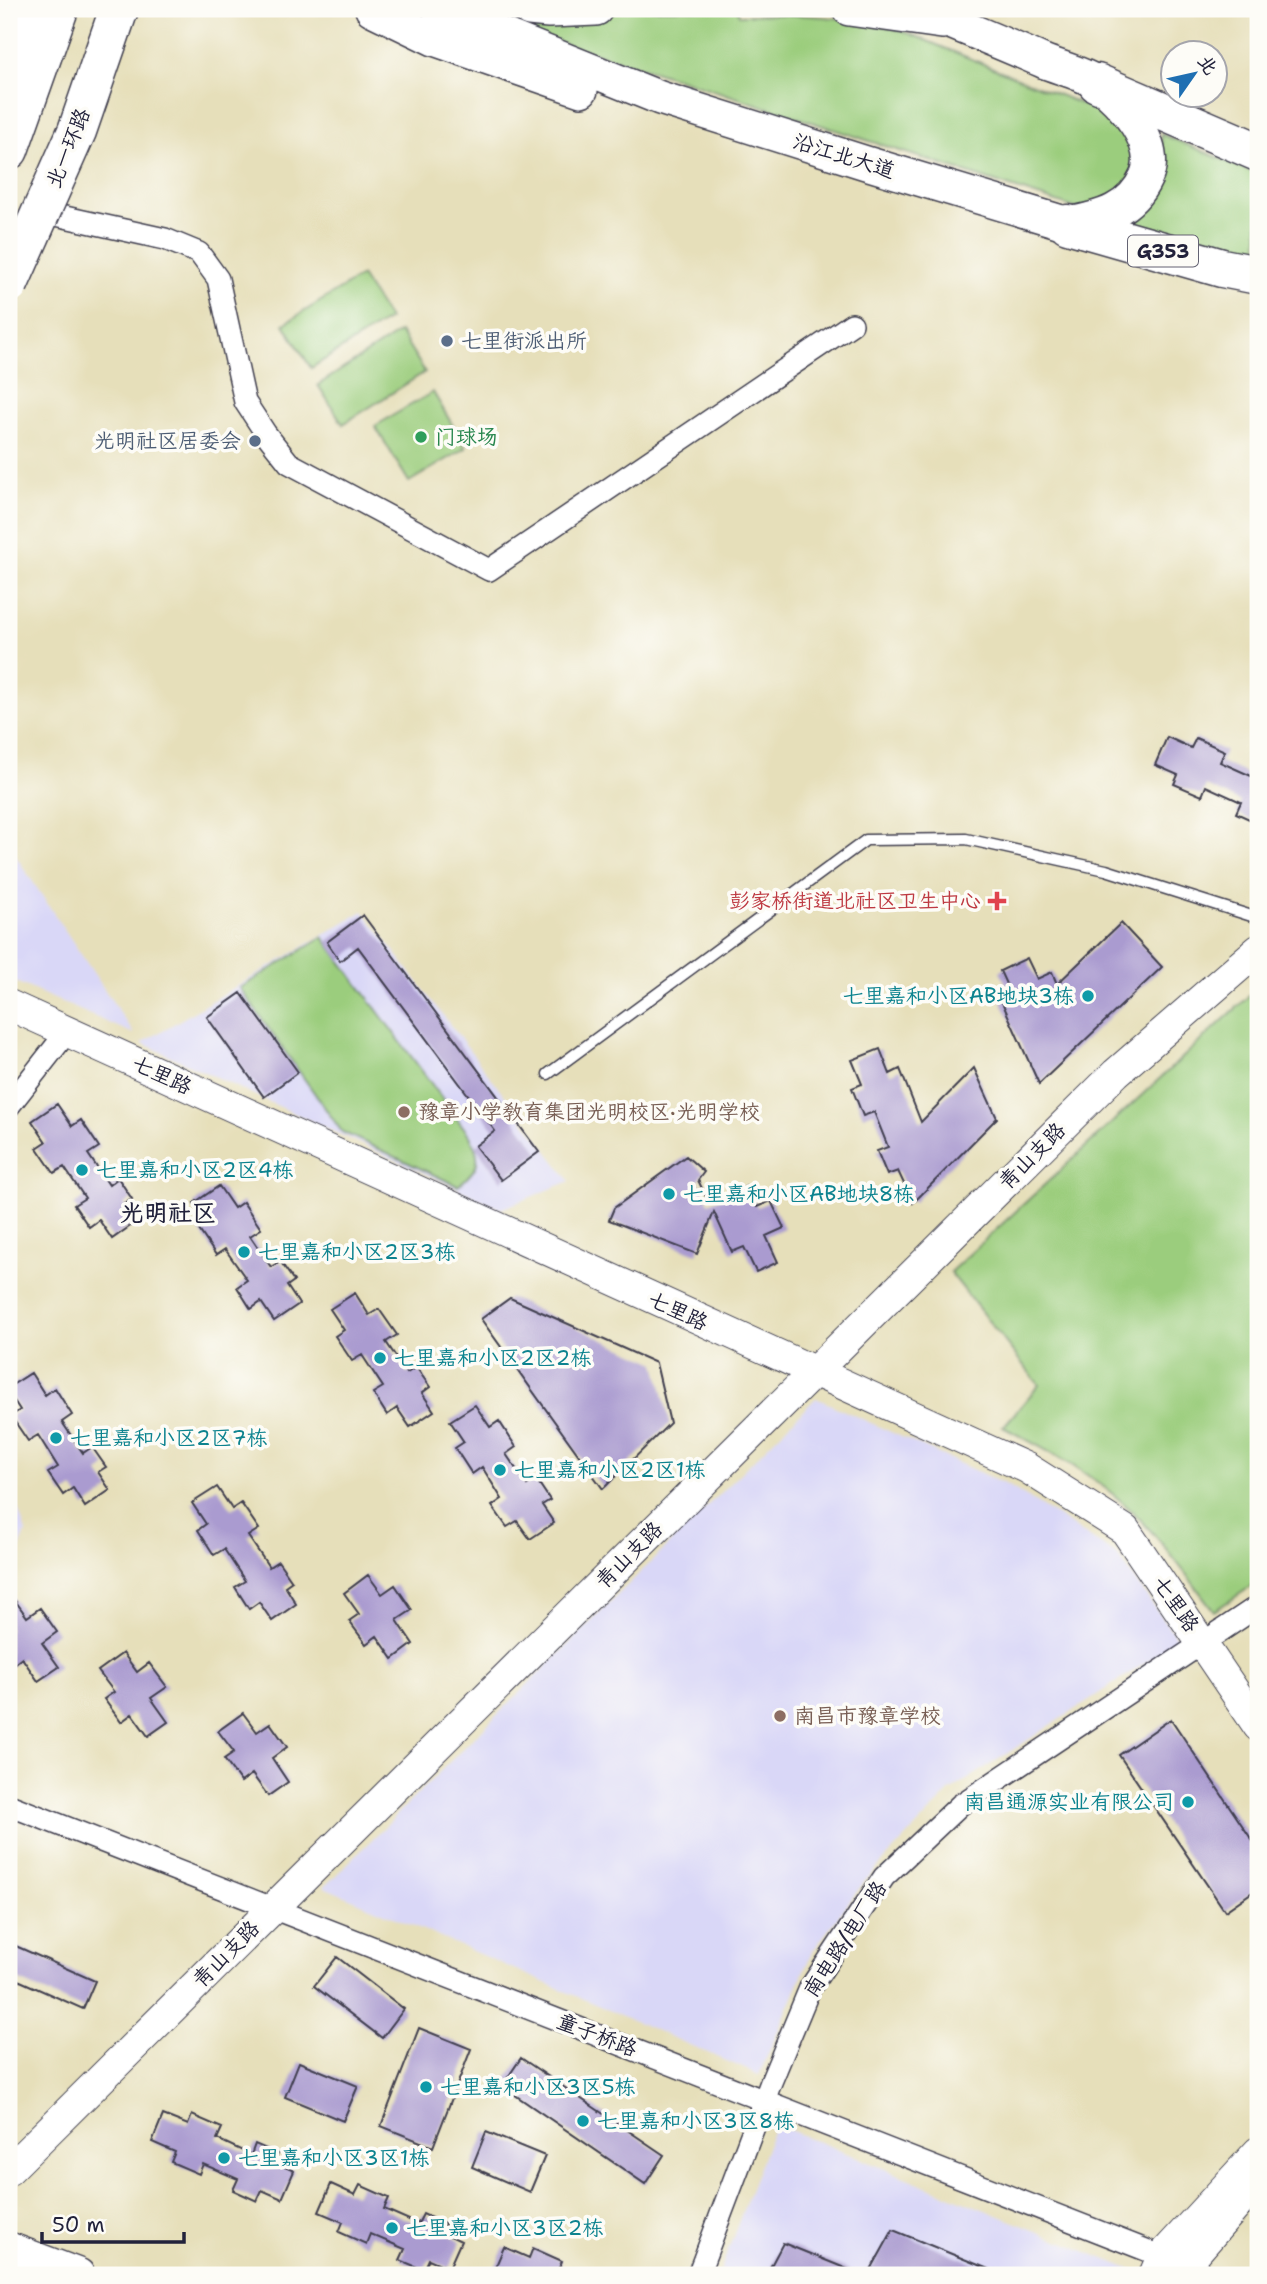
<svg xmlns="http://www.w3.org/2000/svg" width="1267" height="2284" viewBox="0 0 1267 2284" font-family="'Shantell Sans','LXGW WenKai TC',sans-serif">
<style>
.built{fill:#d9d7f7}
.green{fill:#9bcd7d;stroke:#5e785c;stroke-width:2}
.building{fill:#aa9bd0}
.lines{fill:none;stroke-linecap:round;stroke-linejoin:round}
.lane-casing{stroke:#3f3e4e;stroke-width:13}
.street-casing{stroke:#3f3e4e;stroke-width:24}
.secondary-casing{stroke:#3f3e4e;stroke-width:32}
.primary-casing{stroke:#3f3e4e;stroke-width:36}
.highway-casing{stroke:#3f3e4e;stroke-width:41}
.lane{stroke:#fff;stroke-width:10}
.street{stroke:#fff;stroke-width:21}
.secondary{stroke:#fff;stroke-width:30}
.primary{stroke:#fff;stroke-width:33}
.highway{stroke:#fff;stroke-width:38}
.highway-bridge-casing{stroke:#3f3e4e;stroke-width:41;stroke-linecap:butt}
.highway-bridge{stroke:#fff;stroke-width:38}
.service-dot{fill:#5c6f8a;stroke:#fdfcf7;stroke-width:2.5}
.leisure-dot{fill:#2e9e5b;stroke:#fdfcf7;stroke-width:2.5}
.health-dot{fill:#e0444e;stroke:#fdfcf7;stroke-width:2.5}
.culture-dot{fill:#0f9aa8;stroke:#fdfcf7;stroke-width:2.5}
.education-dot{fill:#8d6e63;stroke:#fdfcf7;stroke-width:2.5}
.labels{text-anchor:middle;stroke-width:7;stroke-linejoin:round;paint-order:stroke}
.shield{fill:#fdfcf7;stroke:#646373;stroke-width:2}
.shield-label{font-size:19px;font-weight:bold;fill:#22223b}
.street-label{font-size:21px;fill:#22223b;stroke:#fdfcf7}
.service-label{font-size:21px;fill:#4e5e75;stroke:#fdfcf7;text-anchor:start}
.leisure-label{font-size:21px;fill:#27864d;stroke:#fdfcf7;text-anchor:start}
.health-label{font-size:21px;fill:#be3a42;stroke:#fdfcf7;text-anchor:end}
.culture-label{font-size:21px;fill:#0d838f;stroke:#fdfcf7;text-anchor:start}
.education-label{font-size:21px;fill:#785e54;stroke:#fdfcf7;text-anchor:start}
.quarter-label{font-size:24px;font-weight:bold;fill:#22223b;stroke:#fdfcf7}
</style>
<rect width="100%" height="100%" fill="#fdfcf7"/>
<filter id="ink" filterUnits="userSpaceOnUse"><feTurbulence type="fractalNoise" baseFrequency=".0143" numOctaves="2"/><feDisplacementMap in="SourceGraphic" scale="14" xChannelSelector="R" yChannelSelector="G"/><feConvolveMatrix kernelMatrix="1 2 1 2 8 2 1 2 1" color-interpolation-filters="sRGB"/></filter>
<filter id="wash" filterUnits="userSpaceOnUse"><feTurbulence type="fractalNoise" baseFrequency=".00686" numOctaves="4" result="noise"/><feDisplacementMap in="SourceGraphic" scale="28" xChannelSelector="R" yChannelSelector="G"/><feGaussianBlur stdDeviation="1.57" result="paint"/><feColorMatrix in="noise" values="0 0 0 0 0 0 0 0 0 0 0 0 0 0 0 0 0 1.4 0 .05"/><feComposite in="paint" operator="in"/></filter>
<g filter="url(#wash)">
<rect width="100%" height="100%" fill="#e6dfba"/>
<path class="built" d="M9,846L134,1034L9,979Z
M363,911L570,1181L501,1209L142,1043Z
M816,1398L1009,1486L1116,1554L1179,1641L950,1791L864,1882L812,1952L759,2075L324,1887Z
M9,1483L26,1532L9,1574Z
M775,2124L1134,2271L1132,2275H719Z"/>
<path class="green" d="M469,9H738L739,15C794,13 850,16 903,31L1108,115L1122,125L1132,144L1133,171L1125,189L1084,211L686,81L503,25Z
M1161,134L1258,174V261L1127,229C1156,197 1165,178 1161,134Z
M361,276L389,319L311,368L284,324Z
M400,332L425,372L343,424L318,385Z
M433,392L466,448L409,482L375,426Z
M323,937L470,1136C483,1161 479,1168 458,1186L342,1132L240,988Z
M1258,988V1582L1214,1611C1185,1573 1157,1533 1121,1501C1086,1470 1044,1449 1003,1427L1039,1385L950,1272Z"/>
<g id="blocks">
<path class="building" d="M1167,737L1191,748L1196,738L1225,751L1220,762L1258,779V823L1236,813L1241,802L1206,786L1202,796L1174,784L1178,775L1155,765Z
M363,915L539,1152L501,1180L475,1146L495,1131L358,947L340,961L327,942Z
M1121,923L1162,967L1039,1084L1001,1000L1011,995L1000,971L1027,958L1037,979L1052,972L1057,984Z
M241,993L298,1072L264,1097L207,1017Z
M880,1049L890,1074L900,1069L921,1122L974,1068L997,1118L913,1203L898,1171L887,1175L877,1151L888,1147L874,1112L863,1116L852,1088L862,1084L852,1060Z
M57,1104L72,1126L81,1120L99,1147L88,1154L109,1185L118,1178L132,1199L124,1204L136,1222L112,1239L99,1220L89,1227L74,1205L85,1198L64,1167L54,1173L37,1148L46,1142L32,1121Z
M686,1156L704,1172L698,1180L709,1203L747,1186L757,1207L771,1201L784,1228L766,1236L778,1262L756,1272L744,1247L732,1252L714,1212L697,1254L609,1220L614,1208Z
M219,1186L234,1208L243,1202L261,1229L250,1236L271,1267L280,1261L294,1281L287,1286L299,1304L274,1321L261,1302L251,1309L237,1287L247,1280L225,1249L216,1255L199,1230L208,1224L194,1203Z
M355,1293L369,1315L379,1309L397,1335L386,1342L407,1373L416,1367L430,1387L422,1393L434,1411L410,1427L397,1408L387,1415L373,1393L383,1387L362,1355L352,1361L335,1336L344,1330L330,1309Z
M510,1298L656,1363L670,1423L603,1489L481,1319Z
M31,1373L45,1395L55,1388L72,1415L62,1422L83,1453L92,1447L106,1467L98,1472L110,1490L85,1507L73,1488L63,1495L48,1473L58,1467L38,1435L28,1441L11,1416L20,1410L9,1393V1387Z
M475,1405L490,1427L499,1421L516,1447L506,1454L527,1485L536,1479L550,1500L542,1505L554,1523L530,1539L517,1521L507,1527L492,1506L502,1499L482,1467L472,1474L455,1448L464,1442L450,1421Z
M217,1487L232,1509L241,1503L259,1529L248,1536L269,1567L278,1561L292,1581L285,1586L296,1604L272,1621L259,1602L249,1609L235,1587L245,1581L224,1549L214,1555L198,1530L206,1524L192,1503Z
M368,1575L382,1594L395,1585L412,1610L397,1620L413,1644L393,1659L377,1636L366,1644L349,1621L359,1614L344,1593Z
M9,1592L27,1617L40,1608L57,1632L42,1643L59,1667L38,1681L22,1658L9,1668Z
M123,1653L137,1672L149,1663L167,1687L151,1698L168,1722L148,1736L132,1714L121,1722L104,1699L114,1692L98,1671Z
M243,1713L257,1732L270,1723L287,1747L272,1758L288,1782L268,1796L252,1774L241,1782L224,1759L234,1752L218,1731Z
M1171,1719L1258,1849V1888L1225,1911L1119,1755Z
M9,1943L95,1981L83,2009L9,1976Z
M337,1957L404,2009L382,2038L314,1986Z
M419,2028L471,2049L433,2147L381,2126Z
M521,2058L664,2155L645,2184L502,2086Z
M299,2062L358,2086L343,2121L285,2097Z
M163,2115L188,2125L192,2115L222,2128L217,2139L251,2155L255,2144L278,2154L274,2162L294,2171L282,2199L262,2190L257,2201L233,2190L238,2179L203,2164L199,2174L171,2162L175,2152L152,2142Z
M486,2132L545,2156L530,2192L472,2167Z
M331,2184L355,2195L360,2185L389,2198L384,2209L418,2224L423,2214L445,2224L442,2232L461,2241L449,2268L429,2259L424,2270L400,2260L405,2249L370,2234L366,2244L339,2232L343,2222L319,2212Z
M893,2230L1003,2275H868Z
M783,2243L862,2275H766Z
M504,2247L529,2258L533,2248L562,2261L556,2275H492Z"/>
</g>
</g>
<g filter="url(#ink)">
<use href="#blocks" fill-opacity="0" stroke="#3f3e4e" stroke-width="2"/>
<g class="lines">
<g class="lane-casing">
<path id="lane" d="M548,1074L866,840L966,839L1106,870L1258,918"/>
</g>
<g class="street-casing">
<path id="street" d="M33,210L165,239L199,253L218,279L245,402L266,434L289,463L489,570L852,324
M9,1106L67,1032
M9,1805L1174,2261
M698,2275L771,2082L810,1988L884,1877L960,1805L1258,1606"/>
</g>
<g class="secondary-casing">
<path id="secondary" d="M9,1005L1027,1468L1125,1530L1258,1726
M9,2170L1116,1073L1258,950
M1154,2275L1162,2256L1258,2152
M1181,2275L1185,2265L1258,2181"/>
</g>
<g class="primary-casing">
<path id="primary" d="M372,9L434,39L581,90
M439,9L660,98L866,163L1068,224C1102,218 1131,210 1146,177C1161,145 1122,100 1097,83C1082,73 1060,68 1043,61C1002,43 960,26 919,9
M529,9L549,11L596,9
M849,9L942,22
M9,80L37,9
M9,2249L78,2275"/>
</g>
<g class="highway-casing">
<path id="highway" d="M1097,83L1258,152
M9,150L59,9
M1068,224L1222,268L1258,275"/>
</g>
<use href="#lane" class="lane"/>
<use href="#street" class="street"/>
<use href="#secondary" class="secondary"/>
<use href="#primary" class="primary"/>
<use href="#highway" class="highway"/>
<g class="highway-bridge-casing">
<path id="highway-bridge" d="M9,284L77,131L119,9"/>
</g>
<use href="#highway-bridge" class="highway-bridge"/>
</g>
</g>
<g class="service-dot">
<circle cx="447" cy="341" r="7"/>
<circle cx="255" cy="441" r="7"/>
</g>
<circle class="leisure-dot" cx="421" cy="437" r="7"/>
<path class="health-dot" d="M993.5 890.5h7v7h7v7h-7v7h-7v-7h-7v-7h7z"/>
<g class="culture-dot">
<circle cx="1088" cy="996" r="7"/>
<circle cx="82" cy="1170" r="7"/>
<circle cx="669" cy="1194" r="7"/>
<circle cx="244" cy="1252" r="7"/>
<circle cx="380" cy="1358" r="7"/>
<circle cx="56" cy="1438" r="7"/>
<circle cx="500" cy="1470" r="7"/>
<circle cx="1188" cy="1802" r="7"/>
<circle cx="426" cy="2087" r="7"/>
<circle cx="583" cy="2121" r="7"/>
<circle cx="224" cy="2158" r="7"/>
<circle cx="392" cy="2228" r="7"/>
</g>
<g class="education-dot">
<circle cx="404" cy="1112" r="7"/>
<circle cx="780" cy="1716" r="7"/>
</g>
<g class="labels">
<rect class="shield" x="1128" y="235.5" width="70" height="31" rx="5"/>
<g class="shield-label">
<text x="1163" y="258">G353</text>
</g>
<g class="street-label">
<text transform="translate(68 148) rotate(-68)" y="7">北一环路</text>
<text transform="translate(844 156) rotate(17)" y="7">沿江北大道</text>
<text transform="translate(162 1075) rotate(25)" y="7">七里路</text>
<text transform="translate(1032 1156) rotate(-45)" y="7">青山支路</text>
<text transform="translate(678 1311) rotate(25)" y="7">七里路</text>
<text transform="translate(629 1555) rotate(-45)" y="7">青山支路</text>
<text transform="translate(1176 1604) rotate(55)" y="7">七里路</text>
<text transform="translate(845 1939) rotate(-57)" y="7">南电路/电厂路</text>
<text transform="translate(226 1954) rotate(-45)" y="7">青山支路</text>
<text transform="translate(597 2035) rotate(21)" y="7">童子桥路</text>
</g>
<g class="service-label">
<text x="461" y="348">七里街派出所</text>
<text x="241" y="448" text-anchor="end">光明社区居委会</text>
</g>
<g class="leisure-label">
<text x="435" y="444">门球场</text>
</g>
<g class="health-label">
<text x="981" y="908">彭家桥街道北社区卫生中心</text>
</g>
<g class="culture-label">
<text x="1074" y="1003" text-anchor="end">七里嘉和小区AB地块3栋</text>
<text x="96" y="1177">七里嘉和小区2区4栋</text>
<text x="683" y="1201">七里嘉和小区AB地块8栋</text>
<text x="258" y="1259">七里嘉和小区2区3栋</text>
<text x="394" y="1365">七里嘉和小区2区2栋</text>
<text x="70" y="1445">七里嘉和小区2区7栋</text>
<text x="514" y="1477">七里嘉和小区2区1栋</text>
<text x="1174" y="1809" text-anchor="end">南昌通源实业有限公司</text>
<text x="440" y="2094">七里嘉和小区3区5栋</text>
<text x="597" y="2128">七里嘉和小区3区8栋</text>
<text x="238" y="2165">七里嘉和小区3区1栋</text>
<text x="406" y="2235">七里嘉和小区3区2栋</text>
</g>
<g class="education-label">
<text x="418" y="1119">豫章小学教育集团光明校区·光明学校</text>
<text x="794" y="1723">南昌市豫章学校</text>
</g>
<g class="quarter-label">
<text x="168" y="1221">光明社区</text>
</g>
</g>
<rect width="1267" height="2284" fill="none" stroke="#fdfcf7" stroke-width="35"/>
<g transform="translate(1194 74) rotate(56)"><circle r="33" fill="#fdfcf7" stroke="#a5a5ac" stroke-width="2"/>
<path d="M0-5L12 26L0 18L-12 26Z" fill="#1f6fb2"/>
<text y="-10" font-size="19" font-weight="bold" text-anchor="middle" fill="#22223b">北</text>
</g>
<path d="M42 2232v10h142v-10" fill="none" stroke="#22223b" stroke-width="3.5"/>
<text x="52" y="2232" font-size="21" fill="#22223b" stroke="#fdfcf7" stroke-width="5" paint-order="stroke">50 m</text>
</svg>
